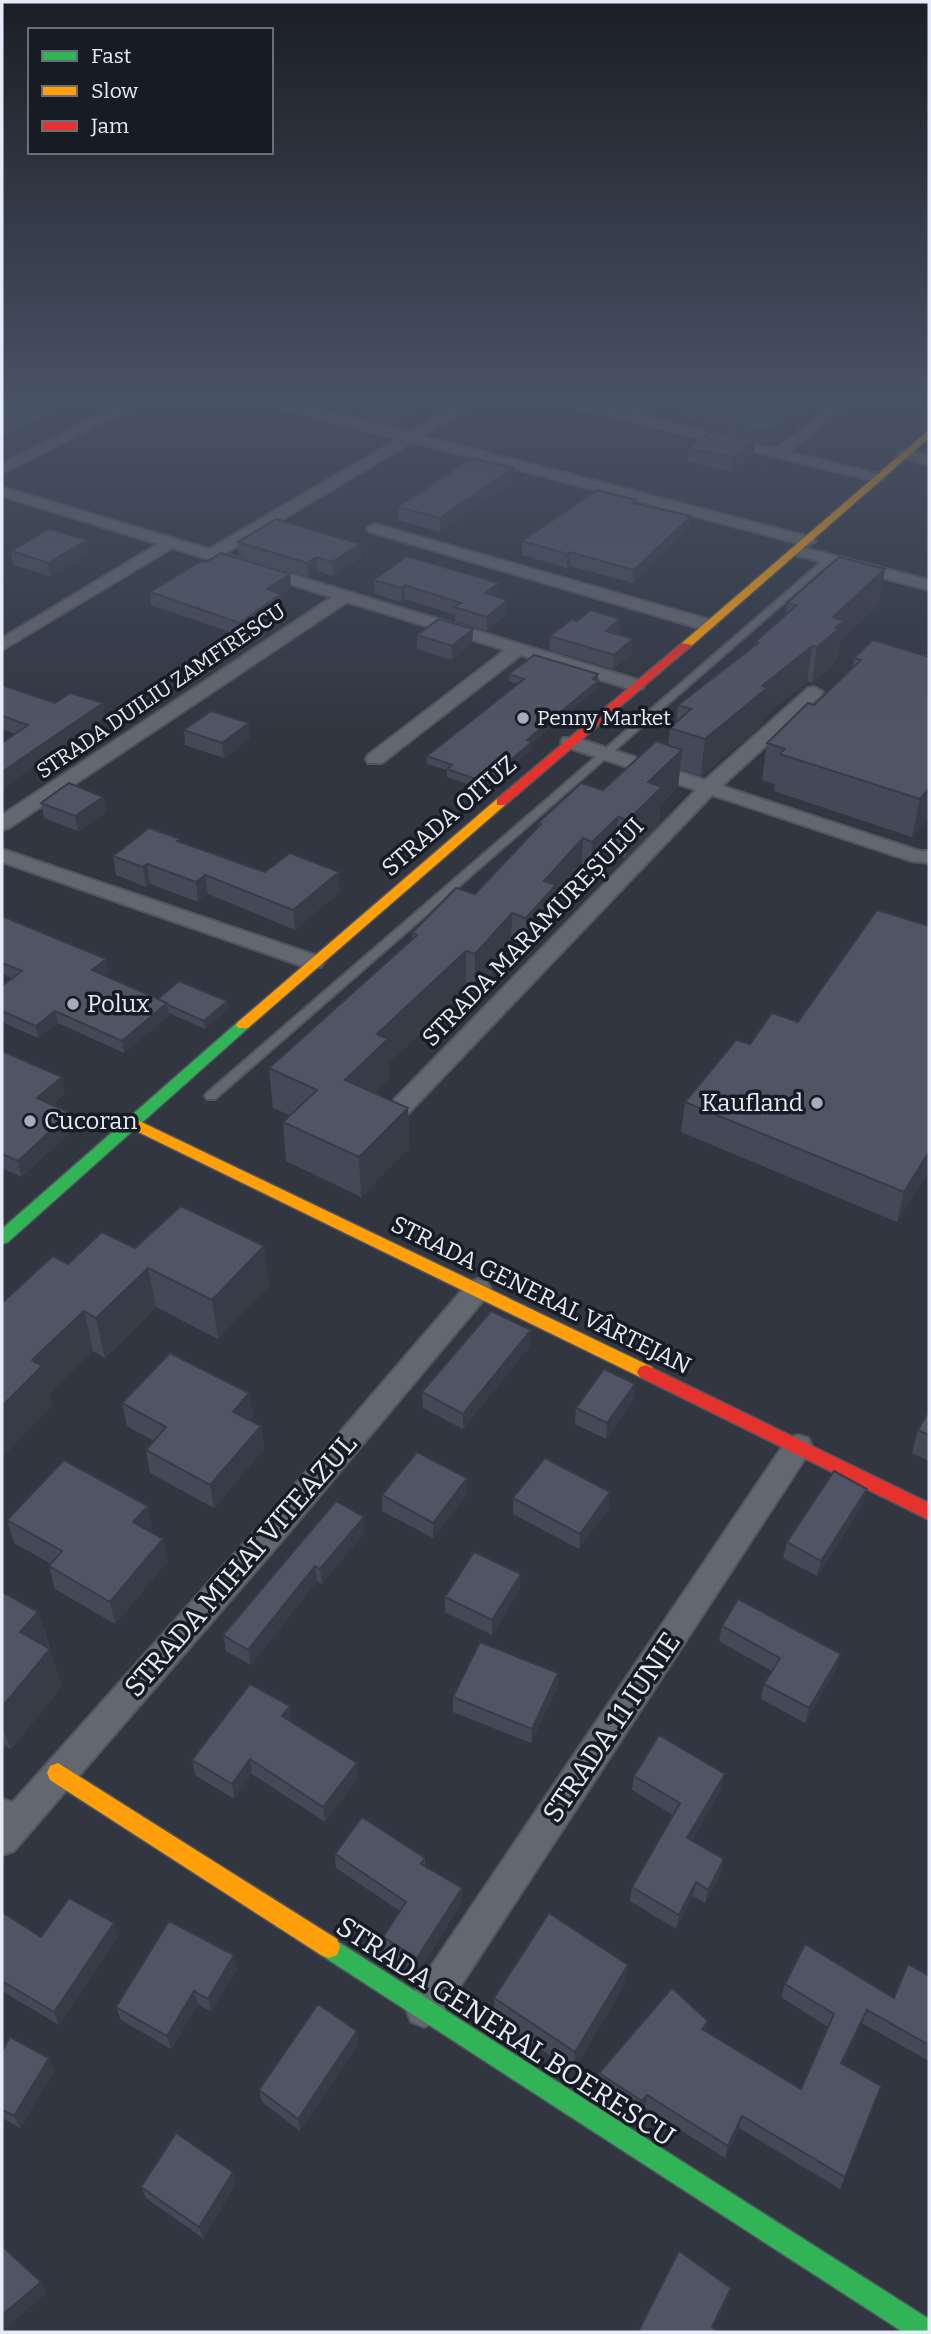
<svg xmlns="http://www.w3.org/2000/svg" width="931" height="2334" viewBox="0 0 931 2334" font-family="Bitter,serif">
<style>
.lines{fill:none;stroke-linecap:round;stroke-linejoin:round}
.lane-casing{stroke:#4f545e;stroke-width:4}
.street-casing{stroke:#4f545e;stroke-width:4}
.fast-casing{stroke:#4f545e;stroke-width:3}
.slow-casing{stroke:#4f545e;stroke-width:3}
.jam-casing{stroke:#4f545e;stroke-width:3}
.lane{fill:#63676f;fill-rule:evenodd}
.street{fill:#63676f;fill-rule:evenodd}
.fast{fill:#30b455;fill-rule:evenodd}
.slow{fill:#ff9f0a;fill-rule:evenodd}
.jam{fill:#e5322d;fill-rule:evenodd}
.wall{fill:#454957}
.shaded-wall{fill:#383c47}
.building{fill:#505565;stroke:#383c47;stroke-width:2}
.poi-dot{fill:#a7acb9;stroke:#171b24;stroke-width:2.5}
.labels{text-anchor:middle;stroke-width:7;stroke-linejoin:round;paint-order:stroke}
.far-street-label{font-size:21px;fill:#e6ebf9;stroke:#171b24}
.far-poi-label{font-size:21px;fill:#e6ebf9;stroke:#171b24;text-anchor:start}
.street-label{font-size:24px;fill:#e6ebf9;stroke:#171b24}
.poi-label{font-size:24px;fill:#e6ebf9;stroke:#171b24;text-anchor:start}
.near-street-label{font-size:28px;fill:#e6ebf9;stroke:#171b24}
</style>
<rect width="100%" height="100%" fill="#313641"/>
<g class="lines">
<g class="lane-casing">
<path id="lane" d="M827,557L834,559L215,1099H207L205,1096L207,1093Z
M2,1799L29,1808L31,1814L29,1820L23,1822L2,1815Z"/>
</g>
<g class="street-casing">
<path id="street" d="M133,399H151L2,473V463Z
M256,399H279L409,433L466,399H483L423,436L814,538L816,541L808,546L412,442L224,554L642,681L645,685L642,689H630L521,655L382,763H368L366,759L368,755L505,650L347,602L9,828L2,830V815L332,597L172,548L2,650V638L158,544L2,496V487L209,549L398,439L258,402Z
M550,399H574L629,413L649,399H665L643,416L776,449L840,399H856L789,452L883,475L885,478L878,482L552,402Z
M905,450L929,456V465L900,457L898,454L900,451Z
M375,524L714,621L716,625L708,630L702,629L370,532L367,529L370,526Z
M797,546L929,580V590L791,554L789,551Z
M814,687L823,692L820,696L722,786L920,851H929V863L911,861L712,795L403,1119L395,1121L387,1119L383,1113L387,1107L696,790L563,746L561,742L563,738H577L705,780L808,688Z
M2,849L321,957L324,962L321,967H305L2,862Z
M478,1279L487,1282L491,1289L487,1296L281,1542L14,1851L2,1855V1814L261,1524L469,1282Z
M798,1435L808,1438L812,1446L808,1454L437,2022L424,2027L411,2022L406,2009L411,1996L788,1438Z"/>
</g>
<g class="fast-casing">
<path id="fast" d="M243,1020L250,1025L248,1028L8,1242L2,1244V1229L238,1022Z
M329,1936L929,2319V2332H903L321,1955L318,1947L321,1939Z"/>
</g>
<g class="slow-casing">
<path id="slow" d="M929,430V438L690,647H682V643Z
M501,798L507,802L505,805L248,1028H238L236,1025L238,1022L497,799Z
M131,1117L652,1367L655,1372L652,1377L646,1379L640,1377L126,1126L123,1122L126,1118Z
M58,1763L337,1939L340,1947L337,1955L329,1958L321,1955L50,1780L47,1773L50,1766Z"/>
</g>
<g class="jam-casing">
<path id="jam" d="M682,643L692,645L505,805H497V799Z
M646,1365L929,1503V1520L640,1377L637,1372L640,1367Z"/>
</g>
<use href="#lane" class="lane"/>
<use href="#street" class="street"/>
<use href="#fast" class="fast"/>
<use href="#slow" class="slow"/>
<use href="#jam" class="jam"/>
</g>
<path class="wall" d="M2,399L11,402L4,399H82L48,417L50,427L2,451Z
M366,399H440V400L397,426L365,418L364,400Z
M588,399H624L614,405Z
M693,399H826L767,444L724,433L725,428L682,417L683,406Z
M688,448L754,454L731,472L687,461Z
M513,468L512,482L440,532L398,520V507Z
M636,503L691,516L689,529L633,583L570,566L567,568L522,555V541Z
M87,540L89,554L50,576L13,565L11,551Z
M238,542L360,544L361,558L333,576L317,571L308,577L239,556Z
M206,562L291,587L281,594L282,607L242,636L151,605L150,592Z
M374,580L499,583V597L507,600V614L487,631L455,621V615L405,599L401,602L375,594Z
M787,603L879,604L841,640L838,656L834,660L833,665L812,683L807,681L763,718L762,725L701,776L680,769L678,787L660,805L659,824L626,858L615,855L590,880L581,877L555,905V923L525,957L511,952L475,993L466,990L389,1063L390,1079L375,1093L408,1108L409,1148L361,1197L286,1161L283,1122L289,1115L273,1108L269,1068L412,939V933L475,894L537,828L538,823L603,790L668,745L670,728L676,723L678,705L754,646L755,642L786,615Z
M620,619V633L618,635L632,654L613,669L549,650L550,636L577,621Z
M473,629L472,643L452,660L417,649V635Z
M873,640L929,817L912,837L774,791L775,784L762,780L767,743L814,705L852,668L854,658Z
M509,674H598L597,688L532,743V749L484,790L447,777V770L427,764V756L518,684L509,681Z
M2,685L55,703H103L105,718L15,734L2,729Z
M184,730L250,738L224,758L185,745Z
M103,797L106,812L78,831L44,818L41,803Z
M180,842L265,872L340,892L295,930L208,894L198,902L150,884L146,887L116,875L113,856Z
M2,916L106,959L108,971L104,975L158,999L227,1001L228,1009L205,1029L169,1013V1015L124,1053L58,1023L38,1038L2,1022V986L12,978L2,973Z
M798,1022L929,1170L897,1222L681,1132L685,1102L750,1044Z
M2,1051L65,1092L52,1105L74,1129L21,1177L2,1168Z
M135,1248L269,1286L218,1339L156,1307L105,1358L93,1351L49,1394L52,1406L2,1457V1303L68,1264Z
M530,1346L463,1429L423,1408L422,1392Z
M635,1384L633,1400L606,1439L575,1424L576,1408Z
M249,1393L253,1416L249,1420L261,1426L264,1449L214,1508L150,1473L146,1450L154,1441L127,1426L122,1403Z
M929,1411V1461L912,1453L918,1430Z
M867,1489L863,1504L817,1576L783,1558L787,1542Z
M467,1494L433,1538L382,1511V1495Z
M513,1498L609,1508L579,1549L513,1514Z
M336,1501L365,1532L322,1584L317,1581L251,1665L226,1651L223,1635Z
M148,1506L152,1529L150,1531L163,1539L168,1561L115,1624L55,1589L49,1566L51,1564L14,1543L7,1520Z
M520,1590L492,1635L445,1612V1597Z
M2,1592L38,1612L62,1686L11,1749L2,1744Z
M722,1626L836,1669L805,1723L761,1699L764,1684L772,1671L719,1641Z
M558,1673L557,1688L531,1743L453,1712V1697Z
M291,1721L358,1778L325,1822L252,1774L234,1799L195,1775L192,1760Z
M634,1776L722,1788L692,1840L721,1873L705,1903L693,1896L676,1929L630,1901L632,1887L673,1815L632,1790Z
M335,1854L425,1858V1866L462,1902L418,1972L384,1951L383,1937L400,1911L336,1868Z
M2,1912L41,1937H118L59,2025L2,1991Z
M237,1969L211,2012L198,2004L171,2049L121,2020L116,2007Z
M929,1976V2061L862,2023L842,2064L845,2177L840,2189L739,2128L725,2158L645,2108L640,2113L597,2086L599,2073L708,2021L706,2031L801,2089L828,2027L781,1997L785,1984L894,1998Z
M625,1984L573,2071L494,2017V1998Z
M358,2044L300,2131L262,2102L259,2090Z
M2,2051L49,2058L54,2071L20,2128L2,2118Z
M233,2172L236,2184L203,2238L146,2198L141,2187Z"/>
<path class="shaded-wall" d="M58,399H82L48,417L50,427L2,451V438L34,411Z
M411,399H440L397,426V408Z
M615,399H624L614,405Z
M812,399H826L767,444L768,432Z
M755,441L754,454L731,472L733,458Z
M513,468L512,482L440,532V518Z
M691,516L689,529L633,583L634,570Z
M87,540L89,554L50,576L48,563Z
M360,544L361,558L333,576L332,562Z
M570,552V566L567,568V554Z
M316,557L317,571L308,577L307,563Z
M885,569L879,604L841,640L838,656L834,660L833,665L812,683L817,647L833,617Z
M290,574L291,587L268,603L267,589Z
M499,583V597L485,593Z
M405,585V599L401,602V588Z
M281,594L282,607L242,636L240,623Z
M507,600V614L487,631V617Z
M620,619V633L605,645L606,631Z
M473,629L472,643L452,660V646Z
M633,639L632,654L613,669L614,655Z
M812,646L807,681L763,718L762,725L701,776L705,739L762,686Z
M598,674L597,688L532,743V749L484,790V782L527,740Z
M103,703L105,718L2,789V772Z
M249,723L250,738L224,758L222,743Z
M682,750L678,787L660,805L659,824L626,858L628,820L648,782Z
M929,788V817L912,837L920,799Z
M103,797L106,812L78,831L75,816Z
M618,817L615,855L590,880L592,842Z
M583,838L581,877L555,905V923L525,957L526,918L544,881Z
M147,864L150,884L146,887L143,867Z
M339,872L340,892L295,930L293,910Z
M205,875L208,894L198,902L196,882Z
M512,913L511,952L475,993V954Z
M466,951V990L389,1063L390,1079L348,1120L345,1080L377,1034Z
M106,959L108,971L95,982L92,970Z
M227,1001L228,1009L205,1029L204,1021Z
M167,1003L169,1015L124,1053L122,1041Z
M55,1011L58,1023L38,1038L36,1026Z
M62,1077L65,1092L41,1114L37,1098Z
M408,1108L409,1148L361,1197L359,1157Z
M70,1113L74,1129L21,1177L18,1161Z
M929,1152V1170L897,1222L904,1192Z
M264,1246L269,1286L218,1339L212,1300Z
M148,1268L156,1307L105,1358L96,1318Z
M84,1311L93,1351L49,1394L52,1406L2,1457V1406L32,1360Z
M531,1330L530,1346L463,1429V1414Z
M635,1384L633,1400L606,1439L607,1423Z
M249,1393L253,1416L236,1435L233,1412Z
M261,1426L264,1449L214,1508L210,1485Z
M467,1478V1494L433,1538V1523Z
M867,1489L863,1504L817,1576L821,1561Z
M610,1492L609,1508L579,1549L580,1534Z
M148,1506L152,1529L138,1544L133,1522Z
M364,1517L365,1532L322,1584L320,1569Z
M163,1539L168,1561L115,1624L110,1602Z
M315,1566L317,1581L251,1665L248,1650Z
M521,1574L520,1590L492,1635V1620Z
M38,1612L49,1649L20,1632Z
M50,1649L62,1686L11,1749L2,1725V1707Z
M841,1654L836,1669L805,1723L809,1708Z
M558,1673L557,1688L531,1743L532,1729Z
M290,1706L291,1721L284,1731L282,1716Z
M250,1759L252,1774L234,1799L232,1784Z
M357,1763L358,1778L325,1822L323,1807Z
M725,1774L722,1788L685,1852L687,1838Z
M724,1859L721,1873L705,1903L708,1890Z
M696,1882L693,1896L676,1929L679,1915Z
M462,1888V1902L418,1972L417,1958Z
M114,1923L118,1937L59,2025L54,2012Z
M234,1955L237,1969L211,2012L208,1999Z
M628,1965L625,1984L573,2071L575,2052Z
M194,1991L198,2004L171,2049L167,2036Z
M867,2010L862,2023L836,2076L841,2063Z
M708,2021L705,2034L702,2029Z
M357,2031L358,2044L300,2131L298,2119Z
M49,2058L54,2071L20,2128L14,2116Z
M647,2095L645,2108L640,2113L642,2101Z
M742,2116L739,2128L725,2158L728,2146Z
M233,2172L236,2184L203,2238L199,2227Z
M41,2282L47,2293L2,2331V2315Z
M731,2288L726,2302L711,2332L712,2327Z"/>
<path class="building" d="M2,399L14,403L18,399H58L34,411L48,415L2,438Z
M366,399H411L397,408L364,400Z
M693,399H812L768,432L725,422L731,418L683,406Z
M712,431L755,441L733,458L688,448Z
M472,458L513,468L440,518L398,507Z
M597,490L636,500L633,503L691,516L634,570L570,552L567,554L522,541Z
M276,519L360,544L332,562L316,557L307,563L238,542Z
M49,529L87,540L48,563L11,551Z
M221,553L290,574L267,589L281,594L240,623L150,592L201,561L206,562Z
M407,556L499,583L485,593L507,600L487,617L454,607L461,603L405,585L401,588L374,580Z
M839,557L885,569L833,617L844,621L835,628L839,629L817,647L812,646L762,686L767,688L705,739L670,728L691,709L678,705L758,643L755,642L797,605L787,603Z
M590,610L620,619L606,631L633,639L614,655L550,636L572,619L577,621Z
M439,619L473,629L452,646L417,635Z
M873,640L929,657V788L920,799L780,754L785,749L767,743L808,703L814,705L861,660L854,658Z
M534,655L598,674L593,679L598,681L527,740L532,742L484,782L447,769L452,765L427,756L524,679L509,674Z
M2,685L55,703L70,693L103,703L2,772V743L28,725L2,716Z
M211,711L249,723L222,743L184,730Z
M656,741L682,750L648,782L662,787L628,820L618,817L592,842L583,838L544,881L556,885L526,918L512,913L475,954L466,951L377,1034L388,1039L345,1080L408,1108L359,1157L283,1122L317,1090L269,1068L417,935L412,933L456,888L475,894L541,824L538,823L581,783L603,790Z
M69,783L103,797L75,816L41,803Z
M149,828L180,839L177,841L265,872L290,853L339,872L293,910L205,875L196,882L147,864L143,867L113,856Z
M877,910L929,926V1152L904,1192L685,1102L736,1040L750,1044L772,1013L798,1022Z
M2,916L106,959L92,970L167,1003L122,1041L55,1011L36,1026L2,1011V986L22,971L2,963Z
M179,981L227,1001L204,1021L168,1005L167,1003L158,999Z
M2,1051L62,1077L37,1098L70,1113L18,1161L2,1154Z
M181,1206L264,1246L212,1300L148,1268L96,1318L84,1311L32,1360L42,1366L2,1406V1303L53,1256L68,1264L102,1232L135,1248Z
M491,1311L531,1330L463,1414L422,1392Z
M170,1353L249,1393L233,1412L261,1426L210,1485L146,1450L166,1427L122,1403Z
M604,1369L635,1384L607,1423L576,1408Z
M929,1411V1435L918,1430Z
M417,1452L467,1478L433,1523L382,1495Z
M545,1458L610,1492L580,1534L513,1498Z
M64,1460L148,1506L133,1522L163,1539L110,1602L49,1566L62,1551L7,1520Z
M834,1471L867,1489L821,1561L787,1542Z
M336,1501L364,1517L320,1569L315,1566L248,1650L223,1635Z
M474,1552L521,1574L492,1620L445,1597Z
M2,1592L38,1612L20,1632L50,1649L2,1707Z
M738,1599L841,1654L809,1708L764,1684L780,1658L722,1626Z
M480,1642L558,1673L532,1729L453,1697Z
M250,1684L290,1706L282,1716L357,1763L323,1807L250,1759L232,1784L192,1760Z
M659,1735L725,1774L687,1838L724,1859L708,1890L696,1882L679,1915L632,1887L680,1803L634,1776Z
M362,1817L425,1858L421,1864L462,1888L417,1958L383,1937L406,1902L335,1854Z
M69,1898L114,1923L54,2012L2,1981V1912L41,1937Z
M549,1913L628,1965L575,2052L494,1998Z
M169,1921L234,1955L208,1999L194,1991L167,2036L116,2007Z
M805,1944L894,1998L908,1964L929,1976V2045L867,2010L841,2063L881,2086L845,2177L742,2116L728,2146L647,2095L642,2101L599,2073L672,1988L708,2021L702,2029L801,2089L834,2014L785,1984Z
M318,2004L357,2031L298,2119L259,2090Z
M10,2037L49,2058L14,2116L2,2110V2051Z
M176,2133L233,2172L199,2227L141,2187Z
M2,2246L41,2282L2,2315Z
M679,2251L731,2288L712,2327L721,2332H638Z"/>
<linearGradient id="sky" x2="0" y2="1"><stop stop-color="#1b1e24"/><stop offset="0.55" stop-color="#485265"/><stop offset="1" stop-color="#485265" stop-opacity="0"/></linearGradient>
<rect width="931" height="726" fill="url(#sky)"/>
<g class="poi-dot">
<circle cx="523" cy="718" r="7"/>
<circle cx="73" cy="1004" r="7"/>
<circle cx="817" cy="1103" r="7"/>
<circle cx="30" cy="1121" r="7"/>
</g>
<g class="labels">
<g class="far-street-label">
<text transform="translate(161 691) rotate(-34)" y="7">STRADA DUILIU ZAMFIRESCU</text>
</g>
<g class="far-poi-label">
<text x="537" y="725">Penny Market</text>
</g>
<g class="street-label">
<text transform="translate(449 816) rotate(-41)" y="8">STRADA OITUZ</text>
<text transform="translate(533 932) rotate(-46)" y="8">STRADA MARAMUREȘULUI</text>
<text transform="translate(541 1295) rotate(26)" y="8">STRADA GENERAL VÂRTEJAN</text>
</g>
<g class="poi-label">
<text x="87" y="1012">Polux</text>
<text x="803" y="1111" text-anchor="end">Kaufland</text>
<text x="44" y="1129">Cucoran</text>
</g>
<g class="near-street-label">
<text transform="translate(240 1565) rotate(-49)" y="10">STRADA MIHAI VITEAZUL</text>
<text transform="translate(611 1727) rotate(-56)" y="10">STRADA 11 IUNIE</text>
<text transform="translate(506 2031) rotate(33)" y="10">STRADA GENERAL BOERESCU</text>
</g>
</g>
<rect width="931" height="2334" fill="none" stroke="#e6ebf9" stroke-width="7"/>
<rect x="28" y="28" width="245" height="126" fill="#171b24" stroke="#6a6e79" stroke-width="2"/>
<rect x="42" y="51" width="35" height="10" fill="#30b455" stroke="#6a6e79" stroke-width="2"/>
<text x="91" y="63" font-size="21" fill="#e6ebf9">Fast</text>
<rect x="42" y="86" width="35" height="10" fill="#ff9f0a" stroke="#6a6e79" stroke-width="2"/>
<text x="91" y="98" font-size="21" fill="#e6ebf9">Slow</text>
<rect x="42" y="121" width="35" height="10" fill="#e5322d" stroke="#6a6e79" stroke-width="2"/>
<text x="91" y="133" font-size="21" fill="#e6ebf9">Jam</text>
</svg>
